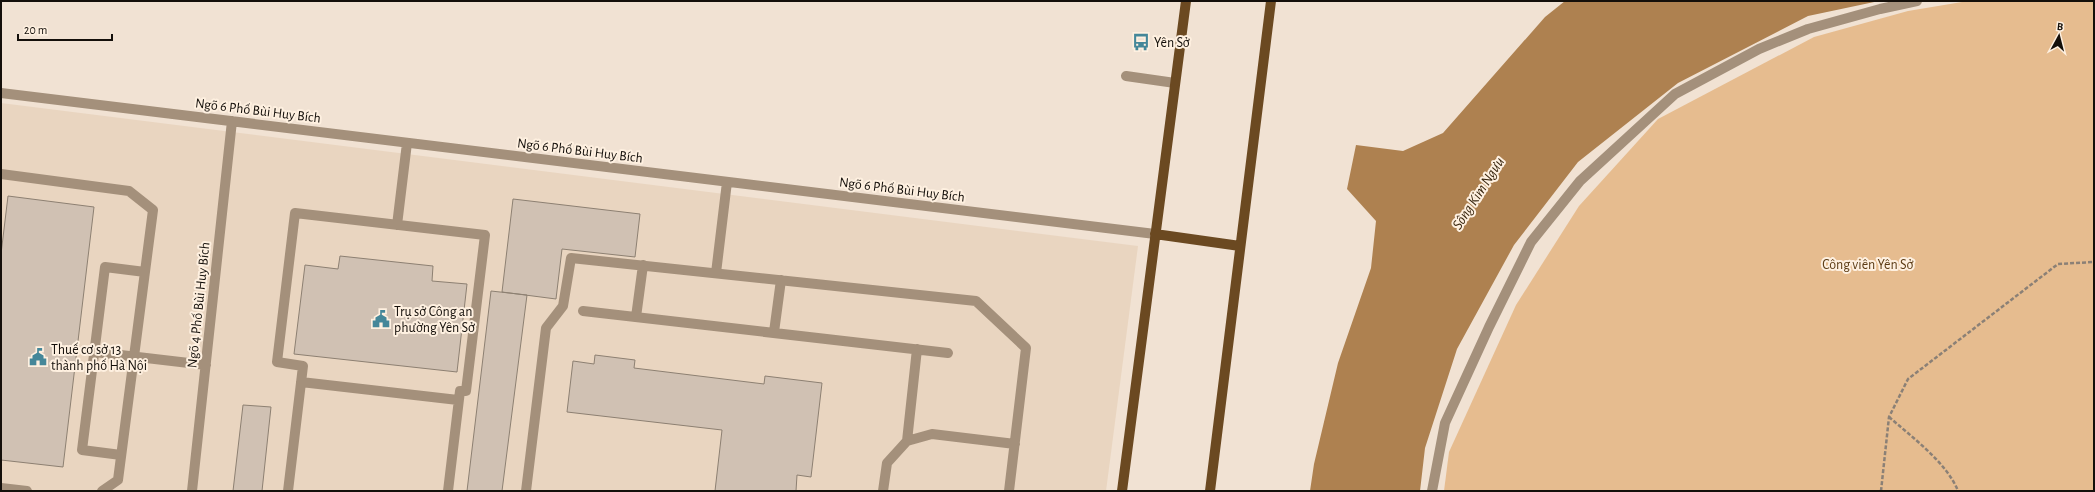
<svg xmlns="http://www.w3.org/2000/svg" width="2095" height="492" viewBox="0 0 2095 492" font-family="'Alegreya Sans',sans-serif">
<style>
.built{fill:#e9d5c0}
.green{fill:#e6bc8f}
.water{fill:#ae8150}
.building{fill:#d0c1b3;stroke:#8d8072}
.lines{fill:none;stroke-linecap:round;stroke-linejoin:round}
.path{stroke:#8b8076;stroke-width:2.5;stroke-dasharray:4 2;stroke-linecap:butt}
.minor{stroke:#a4907b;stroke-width:10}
.major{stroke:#6b4921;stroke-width:10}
.labels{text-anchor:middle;stroke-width:4;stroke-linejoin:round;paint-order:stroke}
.poi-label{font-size:14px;fill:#140f0a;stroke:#fef0e0;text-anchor:start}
.street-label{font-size:14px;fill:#140f0a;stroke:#fef0e0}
.park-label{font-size:14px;fill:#5c3c15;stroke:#fef0e0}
.water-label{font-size:15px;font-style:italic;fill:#39260f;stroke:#fef0e0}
</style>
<rect width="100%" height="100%" fill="#f1e2d3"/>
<path class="built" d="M1,103L1138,246L1106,491H1Z"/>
<path class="green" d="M1968,1H2094V491H1444L1449,452L1516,305L1579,206L1658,119L1814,37L1908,11Z"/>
<path class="water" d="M1565,1H1879L1808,16L1678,83L1578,162L1514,245L1457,349L1425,448L1420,491H1310L1314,464L1338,363L1371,268L1376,221L1347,189L1356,145L1403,151L1443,133L1545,17Z"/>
<path class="building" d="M8,196L94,207L63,467L1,460V254Z
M513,199L640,214L635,257L562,249L556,299L502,292Z
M340,256L433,266L432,281L467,284L457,372L294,354L305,265L338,269Z
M491,291L527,295L502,491H467Z
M595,355L635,360L634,368L764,384L765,376L822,383L811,477L797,475L796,491H715L722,430L567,412L573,361L594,364Z
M243,405L271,407L262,491H233Z"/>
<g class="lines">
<path class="path" d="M1889,417C1912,437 1947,463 1958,491
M1881,491L1889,417L1908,379L2058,264L2094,262"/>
<path class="minor" d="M1126,76L1175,83
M1,93L1155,234
M1,174L129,191L153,210L118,480L102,491
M397,225L407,143
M716,273L727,182
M583,311L948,353
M636,317L643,265
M774,332L781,280
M95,352L206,365
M301,382L458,400
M907,441L917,349
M121,455L82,450L105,267L145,272
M1,488L27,491
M192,491L232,121
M288,491L303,366L277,362L295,213L485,235L466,391H460L448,491
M526,491L546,328L563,306L571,258L976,301L1026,348L1009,491
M883,491L887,463L907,441L932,434L1015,444
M1432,491L1445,423L1489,327L1531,242L1580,181L1675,94L1759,49L1808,29L1880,9L1917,1"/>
<path class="major" d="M1155,234L1240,246
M1122,491L1186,1
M1210,491L1271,1"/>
</g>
<defs>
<g id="bus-bare" transform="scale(1.38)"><path d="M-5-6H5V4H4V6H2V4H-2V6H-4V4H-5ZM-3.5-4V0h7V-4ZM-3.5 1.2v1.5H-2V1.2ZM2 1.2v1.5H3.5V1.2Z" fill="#458799" stroke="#fef0e0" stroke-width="2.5" paint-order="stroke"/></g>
<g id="civic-bare" transform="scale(1.38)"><path d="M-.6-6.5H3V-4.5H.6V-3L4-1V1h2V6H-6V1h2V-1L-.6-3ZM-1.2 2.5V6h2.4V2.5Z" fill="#458799" stroke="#fef0e0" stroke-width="2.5" paint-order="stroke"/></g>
</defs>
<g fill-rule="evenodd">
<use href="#bus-bare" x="1141" y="42"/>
<use href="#civic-bare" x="381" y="319"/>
<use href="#civic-bare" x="38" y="357"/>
</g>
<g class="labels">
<g class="poi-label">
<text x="1154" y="47">Yên Sở</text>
<text x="394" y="316">Trụ sở Công an<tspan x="394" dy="16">phường Yên Sở</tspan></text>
<text x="51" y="354">Thuế cơ sở 13<tspan x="51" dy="16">thành phố Hà Nội</tspan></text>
</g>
<g class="street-label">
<text transform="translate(258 110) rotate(7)" y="5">Ngõ 6 Phố Bùi Huy Bích</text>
<text transform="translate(580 150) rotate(7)" y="5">Ngõ 6 Phố Bùi Huy Bích</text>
<text transform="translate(902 189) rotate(7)" y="5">Ngõ 6 Phố Bùi Huy Bích</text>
<text transform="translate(198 305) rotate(-84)" y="5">Ngõ 4 Phố Bùi Huy Bích</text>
</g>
<g class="park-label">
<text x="1868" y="269">Công viên Yên Sở</text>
</g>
<g class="water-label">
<text transform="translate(1478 193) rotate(-57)" y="5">Sông Kim Ngưu</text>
</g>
</g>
<rect width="2095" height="492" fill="none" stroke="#140f0a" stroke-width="4"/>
<g transform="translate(2059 36) rotate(7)" stroke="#fef0e0" stroke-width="3" paint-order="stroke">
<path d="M0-3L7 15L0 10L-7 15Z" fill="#140f0a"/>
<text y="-6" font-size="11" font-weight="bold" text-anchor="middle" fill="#140f0a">B</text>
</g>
<path d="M18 34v6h94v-6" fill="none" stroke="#140f0a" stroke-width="2"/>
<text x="24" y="34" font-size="12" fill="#140f0a" stroke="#fef0e0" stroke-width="3" paint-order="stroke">20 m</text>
</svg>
